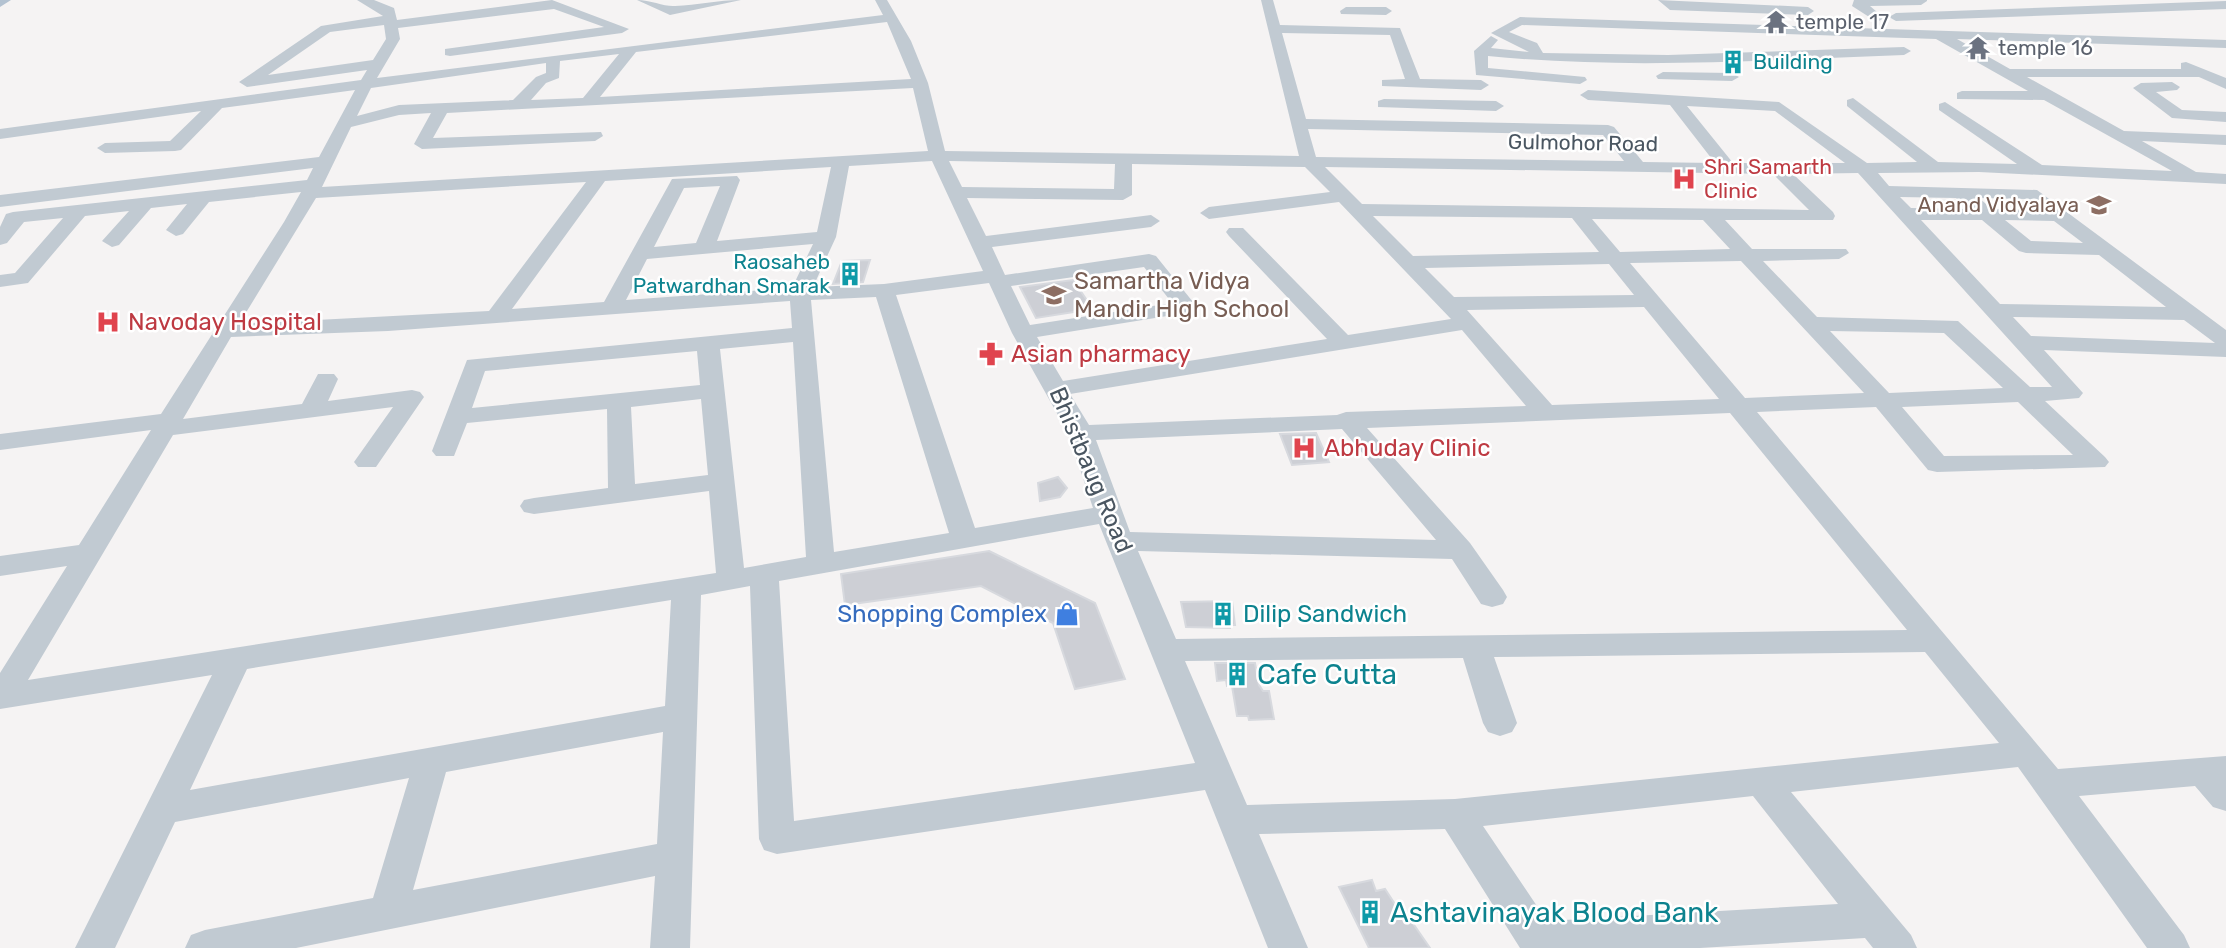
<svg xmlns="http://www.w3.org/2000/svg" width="2226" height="948" viewBox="0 0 2226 948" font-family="Rubik,sans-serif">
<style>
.building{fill:#cdcfd5;stroke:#d7d9de;stroke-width:2}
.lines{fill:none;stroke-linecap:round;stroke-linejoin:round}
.minor{fill:#c1cad2;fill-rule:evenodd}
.major{fill:#b3c2d1;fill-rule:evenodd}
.labels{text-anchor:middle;stroke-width:5;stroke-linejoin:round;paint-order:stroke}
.far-worship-label{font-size:21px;fill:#5b616d;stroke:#fff;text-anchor:start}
.far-culture-label{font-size:21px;fill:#0d838f;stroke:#fff;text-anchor:start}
.far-street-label{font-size:21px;fill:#4a5661;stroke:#fff}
.far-health-label{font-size:21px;fill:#be3a42;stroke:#fff;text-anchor:start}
.far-education-label{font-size:21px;fill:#785e54;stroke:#fff;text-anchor:end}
.education-label{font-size:24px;fill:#785e54;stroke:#fff;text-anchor:start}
.health-label{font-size:24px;fill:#be3a42;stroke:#fff;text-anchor:start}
.street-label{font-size:24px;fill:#4a5661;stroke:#fff}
.shop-label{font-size:24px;fill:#366cbe;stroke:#fff;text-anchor:end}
.culture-label{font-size:24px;fill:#0d838f;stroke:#fff;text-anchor:start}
.near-culture-label{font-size:28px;fill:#0d838f;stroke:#fff;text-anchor:start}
</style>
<rect width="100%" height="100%" fill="#f5f3f3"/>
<path class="building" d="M870,260L863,282L833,284L842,261Z
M1073,280L1093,309L1036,318L1020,287Z
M1316,433L1329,462L1292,465L1280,434Z
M1058,477L1067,488L1060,497L1040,501L1038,483Z
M989,551L1095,603L1125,679L1075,689L1053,623L981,586L845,605L841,574Z
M1232,601L1235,625H1230V628L1186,627L1181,602Z
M1215,663H1255L1259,685L1263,691H1269L1274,719L1249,720L1248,716H1237L1232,686H1227L1226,680L1217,681Z
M1372,880L1376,891L1385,889L1408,924L1412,922L1430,948H1369L1339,887Z"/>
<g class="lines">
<path class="minor" d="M357,0H374L394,8L397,20L552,0L629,29L622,33L450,56L445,55V49L604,27L554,9L398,28L400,39L377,78L883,15L875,0H887L911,41L928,83L945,151L1299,156L1261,0H1273L1280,25L1400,28L1420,79L1481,80L1489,85L1481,90L1382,86V80L1405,79L1390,35L1282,33L1306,119L1608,125L1614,127L1643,162L1715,163L1670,105L1588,100L1580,95L1588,90L1779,102L1867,163L1917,162L1847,106V100L1853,98L1938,162L2017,164L1939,110V104L1945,102L2042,165L2172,171L2044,100L1957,99V93L1962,91H2028L1936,39L1522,25L1509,32L1537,43L1543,53L1668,55L1904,47L1911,51L1904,55C1766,60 1626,70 1488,56V68L1585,77L1587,80L1580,84L1476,75L1474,51L1491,36L1498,40L1491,48L1529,52L1491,33L1520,17L2226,40V48L1957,39L2010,69H2181V63L2186,62L2226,78V89L2199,77H2027L2124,131L2226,135V145L2142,141L2196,172L2226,174V184L1979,172L1878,173L1889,186L2037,190L2226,330V357L2044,350L2083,393L2079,398L2045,401L2105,457L2109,462L2105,467L1937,472L1928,470L1876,407L1757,412L2058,769L2226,756V811L2213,807L2195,786L2079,796L2184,935L2190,948H2147L2018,767L1791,792L1911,935L1917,948H1873L1865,938L1700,948H1520L1445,829L1259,834L1308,948H1268L1205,790L777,854L764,850L759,839L750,586L701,595L690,948H650L655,876L296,948H185L191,935L205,930L373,898L409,778L175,822L115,948H75L212,675L0,709V673L67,566L0,576V556L79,545L151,430L0,450V434L161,414L284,222L301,192L209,202L183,234L176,236L166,230L187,204L151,208L119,245L112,247L102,241L129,211L85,216L28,283L0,287V275L15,273L63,218L24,222L7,243L0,245V227L6,214L13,212L307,180L313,168L0,207V195L319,157L355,90L222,108L181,150L175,151L105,153L97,148L105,143L170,141L201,111L0,139V129L361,80L367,70L247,87L239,82L321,26L383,16ZM887,22L911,79L600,97L636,52ZM384,25L386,39L373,60L268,75L330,32ZM619,54L583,98L531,100L546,83L559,78L560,61ZM546,63V73L536,77L513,100L399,105L357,116L371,88ZM913,88L928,151L322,187L351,127L399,115L431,113L414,144L422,149L595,141L603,136L601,132L433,138L447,113ZM1687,106L1775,111L1845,163H1733ZM1308,129L1603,135L1624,161L1316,157ZM932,161L983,271L884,284L813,287L836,237L849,166ZM949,161L1115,164L1114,189L962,187ZM1132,164L1305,167L1330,192L1209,207L1200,213L1209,219L1339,202L1451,319L1348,335L1243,228H1229L1226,232L1229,236L1327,339L1063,381L1037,337L1186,313L1197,307L1156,256L1149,254L1005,275L992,247L1151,227L1160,221L1151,215L986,236L967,198L1123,200L1132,195ZM831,167L817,232L717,241L740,180L737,176L672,179L604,302L512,309L605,181ZM1325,167L1773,174L1809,210L1362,204ZM1858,173L2052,387H2030L1958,321L1817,317L1763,261L1839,259L1849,253L1846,249H1752L1725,220H1833L1835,216L1833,212L1793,174ZM586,182L489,311L239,324L316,198ZM720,186L696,243L654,247L684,188ZM1900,197L1956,198L1969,209L1911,208ZM1979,198L2027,199L2039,209H1992ZM1373,216L1572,218L1599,252L1413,256ZM1592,219L1703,220L1730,249L1620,252ZM1921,220H1982L2019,251L2026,253L2099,255L2166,307L2000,304ZM2005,220L2054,221L2083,243L2031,241ZM813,244L792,288L626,300L647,259ZM1741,261L1864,393L1745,398L1630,263ZM1609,264L1634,295L1454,297L1425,268ZM1144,267L1172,303L1030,325L1011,286ZM989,283L1012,333L1068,433L1093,508L975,528L896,295ZM876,297L949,533L834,552L811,300ZM790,301L792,328L467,360L432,451L436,456H454L467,423L607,409L608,488L534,498L524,500L520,506L524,512L534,514L709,491L716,573L28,680L173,435L393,407L354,462L358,467H376L424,397L420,392L412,390L328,401L338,379L334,374H318L302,404L183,419L231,337L388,331ZM1644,307L1719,399L1552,405L1467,310ZM2013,317L2184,320L2215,343L2031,336ZM1462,330L1526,406L1346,412L1337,415L1089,425L1070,394ZM1830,331L1944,333L2003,388L1889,393ZM793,342L806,557L744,568L720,349ZM697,351L700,385L472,408L485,371ZM701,399L708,475L635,484L631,407ZM2018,402L2073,455L1944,456L1902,407ZM1730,413L1907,630L1176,639L1138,551L1452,559L1481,604L1492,607L1503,604L1507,597L1503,590L1470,543L1367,428ZM1342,429L1436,540L1130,532L1096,440ZM1099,524L1195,763L794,821L779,581ZM671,600L665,706L190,790L247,669ZM1925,652L1999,743L1455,799L1247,805L1185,661L1463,658L1483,723L1488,732L1500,736L1512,732L1517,723L1494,657ZM663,732L657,844L413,890L446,772ZM1753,796L1838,904L1547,921L1483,826Z
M637,0C651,0 665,7 675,6C697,5 718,0 741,0L670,15Z
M1658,0L1808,7L1814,11L1808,15L1670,10Z
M1854,0H1927V1L1921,5L1870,6L1884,18L1877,22L1852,6Z
M2226,1V9L1896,21L1889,17L1896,13Z
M1346,7H1386L1392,11L1386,15L1341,14L1340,11Z
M1663,72L1732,73L1739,77L1732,81L1658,79L1656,76Z
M2172,82L2180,87L2177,90L2156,92L2182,110L2226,112V122L2172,118L2133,88L2141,83Z
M1384,99L1496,101L1504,106L1496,111L1378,107V101Z"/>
<path class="major" d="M0,0H11L0,7Z"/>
</g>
<defs>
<g id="temple-bare" transform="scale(1.89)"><path d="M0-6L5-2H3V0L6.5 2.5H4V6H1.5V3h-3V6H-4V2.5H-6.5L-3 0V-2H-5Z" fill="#6b7280" stroke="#fff" stroke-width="2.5" paint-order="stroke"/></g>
<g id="building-bare" transform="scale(1.89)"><path d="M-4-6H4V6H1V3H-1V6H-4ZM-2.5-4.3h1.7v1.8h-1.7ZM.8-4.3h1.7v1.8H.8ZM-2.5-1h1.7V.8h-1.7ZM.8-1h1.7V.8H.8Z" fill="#0f9aa8" stroke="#fff" stroke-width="2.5" paint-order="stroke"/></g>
<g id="hospital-bare" transform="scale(1.89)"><path d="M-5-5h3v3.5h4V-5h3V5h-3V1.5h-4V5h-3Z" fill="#e0444e" stroke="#fff" stroke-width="2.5" paint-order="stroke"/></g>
<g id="school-bare" transform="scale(1.89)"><path d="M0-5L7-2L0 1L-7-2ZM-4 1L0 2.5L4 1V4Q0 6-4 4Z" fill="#8d6e63" stroke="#fff" stroke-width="2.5" paint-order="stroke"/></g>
<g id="pharmacy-bare" transform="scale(1.89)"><path d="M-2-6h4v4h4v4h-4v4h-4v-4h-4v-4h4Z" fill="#e0444e" stroke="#fff" stroke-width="2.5" paint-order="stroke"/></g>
<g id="shop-bare" transform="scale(1.89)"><path d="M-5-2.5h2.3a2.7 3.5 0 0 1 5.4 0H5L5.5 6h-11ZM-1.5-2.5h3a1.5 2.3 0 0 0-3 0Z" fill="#3f7fe0" stroke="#fff" stroke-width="2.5" paint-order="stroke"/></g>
</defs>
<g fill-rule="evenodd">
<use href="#temple-bare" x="1776" y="22"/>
<use href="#temple-bare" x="1978" y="48"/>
<use href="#building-bare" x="1733" y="62"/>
<use href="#hospital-bare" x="1684" y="179"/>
<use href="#school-bare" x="2099" y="205"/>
<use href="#building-bare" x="850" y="274"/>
<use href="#school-bare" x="1054" y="295"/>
<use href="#hospital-bare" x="108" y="322"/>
<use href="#pharmacy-bare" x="991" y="354"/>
<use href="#hospital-bare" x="1304" y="448"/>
<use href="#shop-bare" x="1067" y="614"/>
<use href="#building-bare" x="1223" y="614"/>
<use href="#building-bare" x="1237" y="674"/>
<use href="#building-bare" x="1370" y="912"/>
</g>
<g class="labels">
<g class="far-worship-label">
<text x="1796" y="29">temple 17</text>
<text x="1998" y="55">temple 16</text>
</g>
<g class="far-culture-label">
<text x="1753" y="69">Building</text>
<text x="830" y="269" text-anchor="end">Raosaheb<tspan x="830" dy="24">Patwardhan Smarak</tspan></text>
</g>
<g class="far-street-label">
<text transform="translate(1583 143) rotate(1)" y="7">Gulmohor Road</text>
</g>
<g class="far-health-label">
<text x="1704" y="174">Shri Samarth<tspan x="1704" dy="24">Clinic</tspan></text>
</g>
<g class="far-education-label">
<text x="2079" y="212">Anand Vidyalaya</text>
</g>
<g class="education-label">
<text x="1074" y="289">Samartha Vidya<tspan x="1074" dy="28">Mandir High School</tspan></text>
</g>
<g class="health-label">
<text x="128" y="330">Navoday Hospital</text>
<text x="1011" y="362">Asian pharmacy</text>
<text x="1324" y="456">Abhuday Clinic</text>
</g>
<g class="street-label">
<text transform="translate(1091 470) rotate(67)" y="8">Bhistbaug Road</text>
</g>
<g class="shop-label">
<text x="1047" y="622">Shopping Complex</text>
</g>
<g class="culture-label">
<text x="1243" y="622">Dilip Sandwich</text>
</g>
<g class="near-culture-label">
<text x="1257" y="684">Cafe Cutta</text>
<text x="1390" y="922">Ashtavinayak Blood Bank</text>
</g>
</g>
</svg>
